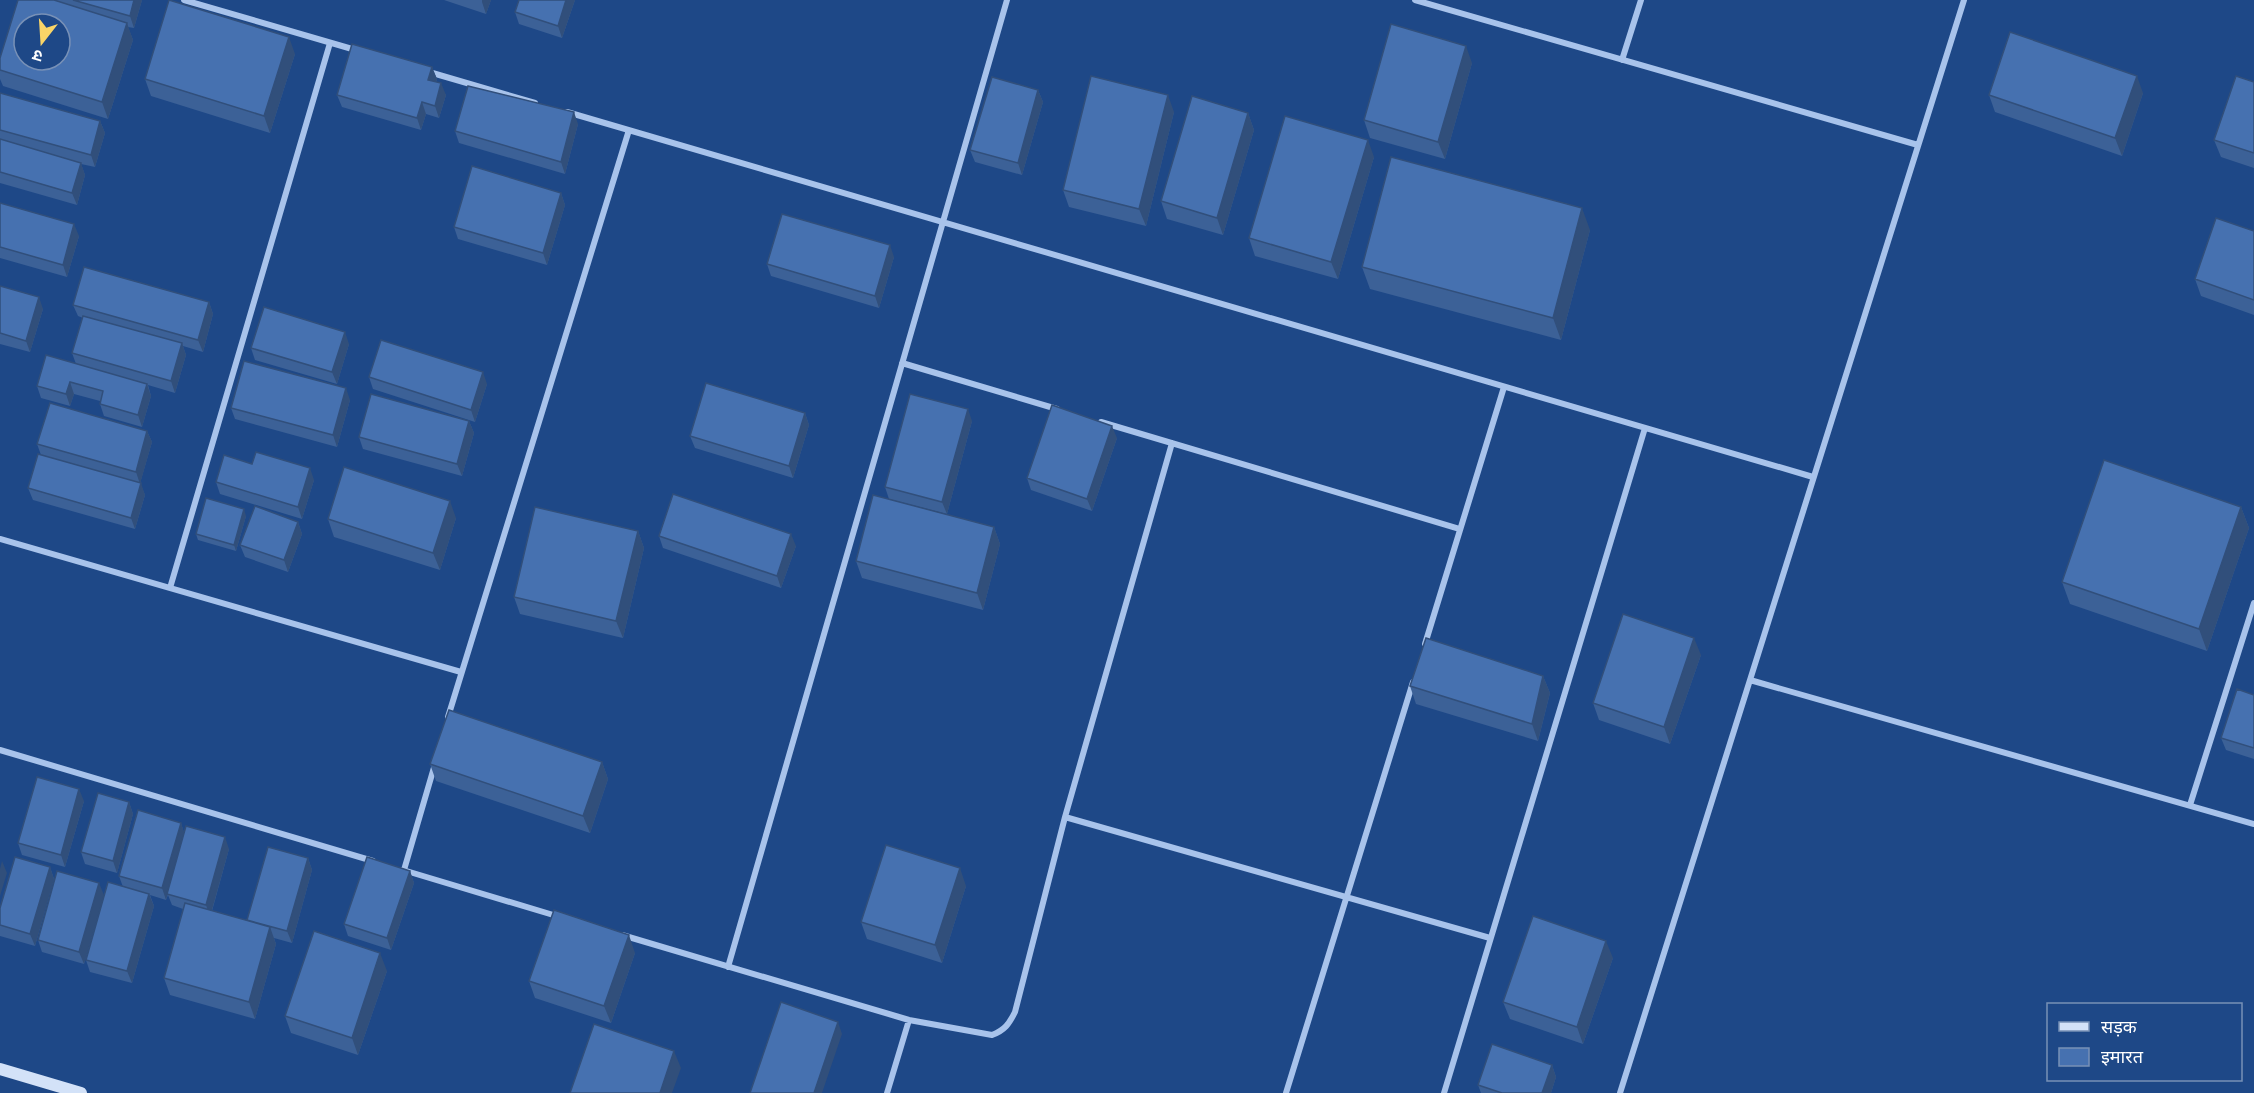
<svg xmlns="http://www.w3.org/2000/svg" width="2254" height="1093" viewBox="0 0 2254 1093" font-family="'Roboto Condensed','Noto Sans Devanagari',sans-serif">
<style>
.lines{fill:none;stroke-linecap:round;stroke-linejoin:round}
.street{stroke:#a8c3eb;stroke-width:6}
.secondary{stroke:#d3e2f8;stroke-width:12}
.wall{fill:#3c6197}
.shaded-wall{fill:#314f7b}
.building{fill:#4671b0;stroke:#314f7b;stroke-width:1.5;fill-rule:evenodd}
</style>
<rect width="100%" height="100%" fill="#1e4887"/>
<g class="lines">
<path class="street" d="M184,0L359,51
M1415,0L1918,145
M1622,60L1641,0
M429,72L535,103
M567,112L1813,477
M902,363L1057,409
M1101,422L1460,529
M0,539L461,672
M170,588L330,43
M1425,644L1504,387
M1750,680L2254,824
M448,717L629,130
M0,750L373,861
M2190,805L2254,603
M1065,817L1490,938
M403,870L560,917
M404,870L435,764
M622,935L909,1020L992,1035C1005,1030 1009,1024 1015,1012L1065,817L1172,443
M728,967L1007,0
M887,1093L909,1020
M1286,1093L1413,682
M1444,1093L1645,428
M1620,1093L1964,0"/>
<path class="secondary" d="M0,1069L81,1093"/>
</g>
<path class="wall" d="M18,0H142L134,28L128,27L133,40L108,119L3,86L0,79V58Z
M444,0H491L486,14Z
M575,0L562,38L519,24L515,12Z
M295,54L270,133L151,96L145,79Z
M1472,63L1445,159L1370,138L1364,120Z
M432,67L437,79L436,82L446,95L439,118L426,114L421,130L342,107L337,95Z
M2254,82V168L2221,157L2214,140Z
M1038,90L1043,102L1022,175L975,162L970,150Z
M0,93L100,121L105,133L95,167L81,164L85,175L77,205L0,183Z
M2143,93L2122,156L1995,112L1989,95Z
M1174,112L1146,226L1069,207L1063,190Z
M1248,113L1254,130L1223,235L1167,219L1161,201Z
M578,124L565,174L459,143L455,131Z
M1374,157L1338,279L1255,256L1249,238Z
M561,193L565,205L547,265L458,239L454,227Z
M0,203L79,236L67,277L0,258Z
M1590,230L1561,340L1370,289L1362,267Z
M2254,231V315L2201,296L2195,279Z
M894,257L879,308L771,276L767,264Z
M0,286L43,309L30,352L0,344Z
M209,302L213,314L203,352L183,346L186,355L175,393L148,385L151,396L142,427L104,416L100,404V401L74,394L70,406L41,398L37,386L76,364L72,353L83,318L78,316L73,305Z
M349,344L337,384L255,360L251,348Z
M369,377L487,384L475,422L373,389Z
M350,400L337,447L235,419L231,408Z
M805,413L809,425L793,478L695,448L690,436Z
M469,421L474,433L462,476L363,449L359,437Z
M972,421L947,514L889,499L885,487Z
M147,431L152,442L140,483L145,495L135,529L33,500L28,488L41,455L37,444Z
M1117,438L1092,511L1031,490L1027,478Z
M314,480L302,519L220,494L216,482Z
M2241,507L2249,528L2207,651L2070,604L2062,582Z
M246,516L236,551L198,540L196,534Z
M456,518L440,570L334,537L328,519Z
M298,522L302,534L288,572L245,557L240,545Z
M994,527L1000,544L983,610L862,578L856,561Z
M638,531L644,548L623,638L520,614L514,597Z
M659,536L796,546L781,588L663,548Z
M1701,655L1670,744L1599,720L1593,703Z
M1543,676L1550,693L1538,741L1416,704L1410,686Z
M2254,695V759L2226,750L2221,738Z
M602,762L608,779L590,833L436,781L430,764Z
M84,801L65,867L22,855L18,843Z
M129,802L133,814L117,873L85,864L81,852Z
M181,823L184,833L229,849L212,911L248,921L308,858L312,870L292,943L274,938L276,944L255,1019L170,995L164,978L183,909L172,905L168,895L166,900L150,895L154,906L132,983L90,972L86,960L123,887L119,876Z
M50,867L54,879L35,946L0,936V908Z
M410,871L414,883L391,950L348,936L344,924Z
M966,886L942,963L867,939L861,922Z
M104,895L84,964L42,952L38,940Z
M635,953L611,1023L535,998L529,981Z
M1613,958L1583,1044L1510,1019L1503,1002Z
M387,971L358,1055L291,1033L285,1016Z
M1552,1065L1556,1077L1551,1093H1481L1478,1085Z"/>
<path class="shaded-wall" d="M134,0H142L134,28L130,16Z
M482,0H491L486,14L482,2Z
M566,0H575L562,38L558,26Z
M127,23L133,40L108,119L102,102Z
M289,37L295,54L270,133L264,116Z
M1466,46L1472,63L1445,159L1438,142Z
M432,67L437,79L433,92L428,80Z
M2137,76L2143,93L2122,156L2115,138Z
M441,83L446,95L439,118L435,106Z
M1038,90L1043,102L1022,175L1018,163Z
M1168,95L1174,112L1146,226L1139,209Z
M422,102L426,114L421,130L417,118Z
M574,112L578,124L565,174L561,162Z
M1248,113L1254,130L1223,235L1217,218Z
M100,121L105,133L95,167L91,155Z
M1368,140L1374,157L1338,279L1331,262Z
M81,163L85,175L77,205L72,193Z
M561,193L565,205L547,265L543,253Z
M1582,208L1590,230L1561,340L1553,318Z
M74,224L79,236L67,277L63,265Z
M890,245L894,257L879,308L875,296Z
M39,297L43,309L30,352L26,341Z
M209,302L213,314L203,352L198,340Z
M345,332L349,344L337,384L332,372Z
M182,343L186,355L175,393L171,381Z
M483,372L487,384L475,422L471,410Z
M70,382L74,394L70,406L66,394Z
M147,384L151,396L142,427L138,415Z
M346,388L350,400L337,447L333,435Z
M968,409L972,421L947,514L942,502Z
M805,413L809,425L793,478L789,466Z
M469,421L474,433L462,476L457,464Z
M1112,426L1117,438L1092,511L1087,499Z
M147,431L152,442L140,484L136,472Z
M310,468L314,480L302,519L298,507Z
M141,483L145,495L135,529L131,518Z
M450,501L456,518L440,570L433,553Z
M2241,507L2249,528L2207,651L2199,629Z
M244,509L246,516L236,551L234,545Z
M298,522L302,534L288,572L284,560Z
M994,527L1000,544L983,610L977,593Z
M638,531L644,548L623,638L616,621Z
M791,534L796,546L781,588L777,576Z
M1694,638L1701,655L1670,744L1664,727Z
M1543,676L1550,693L1538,741L1532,724Z
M602,762L608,779L590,833L583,816Z
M79,789L84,801L65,867L61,855Z
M129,802L133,814L117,873L113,861Z
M181,823L185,835L166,900L162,888Z
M225,837L229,849L210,917L206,905Z
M308,858L312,870L292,943L287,931Z
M2,861L7,873L0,896V869Z
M50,867L54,879L35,946L30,934Z
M960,868L966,886L942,963L935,945Z
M410,871L414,883L391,950L387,938Z
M99,883L104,895L84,964L79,952Z
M149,894L154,906L132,983L127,971Z
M270,927L276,944L255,1019L249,1002Z
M629,935L635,953L611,1023L604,1006Z
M1606,941L1613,958L1583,1044L1577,1027Z
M380,953L387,971L358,1055L352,1038Z
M838,1022L842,1034L822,1093H814Z
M674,1051L681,1068L672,1093H660Z
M1552,1065L1556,1077L1551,1093H1542Z"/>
<path class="building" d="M18,0H54L127,23L102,102L0,70V58ZM24,24H60V60H24Z
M73,0H134L130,16Z
M169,0L289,37L264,116L145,79Z
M519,0H566L558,26L515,12Z
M1391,24L1466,46L1438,142L1364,120Z
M2010,32L2137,76L2115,138L1989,95Z
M352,44L432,67L428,80L441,83L435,106L422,102L417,118L337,95Z
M1091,76L1168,95L1139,209L1063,190Z
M2236,76L2254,82V153L2214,140Z
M992,77L1038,90L1018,163L970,150Z
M468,86L574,112L561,162L455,131Z
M0,93L100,121L91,155L0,130Z
M1192,96L1248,113L1217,218L1161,201Z
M1285,116L1368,140L1331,262L1249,238Z
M0,139L81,163L72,193L0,172Z
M1391,157L1582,208L1553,318L1362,267Z
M472,166L561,193L543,253L454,227Z
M0,203L74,224L63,265L0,247Z
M782,214L890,245L875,296L767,264Z
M2216,218L2254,231V300L2195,279Z
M84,267L209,302L198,340L73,305Z
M0,286L39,297L26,341L0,333Z
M264,307L345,332L332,372L251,348Z
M83,316L182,343L171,381L72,353Z
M381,340L483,372L471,410L369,377Z
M46,355L147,384L138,415L100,404L103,391L70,382L66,394L37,386Z
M244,361L346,388L333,435L231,408Z
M706,383L805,413L789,466L690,436Z
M371,394L469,421L457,464L359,437Z
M910,394L968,409L942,502L885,487Z
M50,403L147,431L136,472L37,444Z
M1052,405L1112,426L1087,499L1027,478Z
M256,452L310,468L298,507L216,482L224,455L252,464Z
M38,454L141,483L131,518L28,488Z
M2104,460L2241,507L2199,629L2062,582Z
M344,467L450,501L433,553L328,519Z
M673,494L791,534L777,576L659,536Z
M873,495L994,527L977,593L856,561Z
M206,498L244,509L234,545L196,534Z
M255,506L298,522L284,560L240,545Z
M535,507L638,531L616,621L514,597Z
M1623,614L1694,638L1664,727L1593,703Z
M1426,638L1543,676L1532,724L1410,686Z
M2237,689L2254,695V748L2221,738Z
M449,710L602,762L583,816L430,764Z
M37,777L79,789L61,855L18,843Z
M98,793L129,802L113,861L81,852Z
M138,810L181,823L162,888L119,876Z
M186,826L225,837L206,905L167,894Z
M886,845L960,868L935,945L861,922Z
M268,847L308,858L287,931L247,920Z
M15,857L50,867L30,934L0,925V908Z
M367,857L410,871L387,938L344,924Z
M57,871L99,883L79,952L38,940Z
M108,882L149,894L127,971L86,960Z
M185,903L270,927L249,1002L164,978Z
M554,910L629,935L604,1006L529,981Z
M1533,916L1606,941L1577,1027L1503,1002Z
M314,931L380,953L352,1038L285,1016Z
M781,1002L838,1022L814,1093H750Z
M594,1024L674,1051L660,1093H570Z
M1492,1044L1552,1065L1542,1093H1502L1478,1085Z"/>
<rect x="2047" y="1003" width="195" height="78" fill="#1e4887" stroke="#7891b7" stroke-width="1.5"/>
<rect x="2059" y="1022" width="30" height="9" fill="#d3e2f8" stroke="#7891b7" stroke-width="1.5"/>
<text x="2101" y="1033" font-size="18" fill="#ffffff">सड़क</text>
<rect x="2059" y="1048" width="30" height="18" fill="#4671b0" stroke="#7891b7" stroke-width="1.5"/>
<text x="2101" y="1063" font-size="18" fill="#ffffff">इमारत</text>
<g transform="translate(42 42) rotate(197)"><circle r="28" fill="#1e4887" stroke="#7891b7" stroke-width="1.5"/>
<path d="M0-4.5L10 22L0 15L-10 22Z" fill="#fad567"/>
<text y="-9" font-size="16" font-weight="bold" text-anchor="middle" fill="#ffffff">उ</text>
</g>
</svg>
